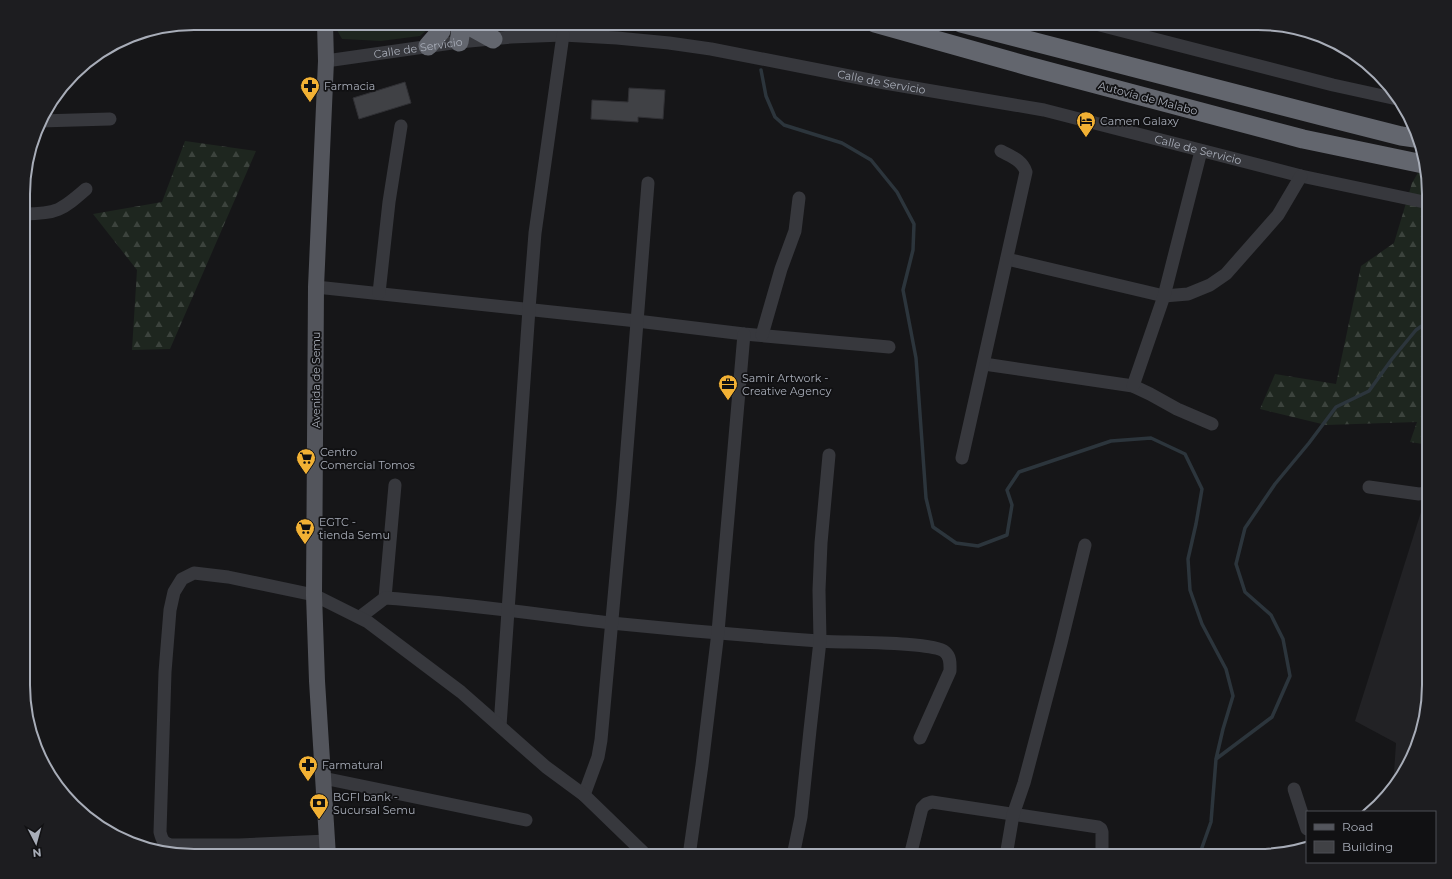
<svg xmlns="http://www.w3.org/2000/svg" width="1452" height="879" viewBox="0 0 1452 879" font-family="Montserrat,sans-serif">
<style>
.built{fill:#222225}
.green{fill:#1e261f}
.forest{fill:url(#forest-firs)}
.lines{fill:none;stroke-linecap:round;stroke-linejoin:round}
.stream{stroke:#2c353c;stroke-width:3.5}
.building{fill:#404145;stroke:#303034}
.minor{stroke:#37383d;stroke-width:13}
.major{stroke:#53555c;stroke-width:16}
.highway{stroke:#63666e;stroke-width:19}
.labels{text-anchor:middle;stroke-width:3.5;stroke-linejoin:round;paint-order:stroke}
.street-label{font-size:11px;fill:#a8adb8;stroke:#111113}
.poi-label{font-size:11px;fill:#a8adb8;stroke:#111113;text-anchor:start}
.rim{fill:none;stroke:#a8adb8;stroke-width:2}
</style>
<defs>
<pattern id="forest-firs" width="22" height="20" patternUnits="userSpaceOnUse"><rect width="22" height="20" fill="#1e261f"/><path d="M5 1l3.5 6h-7zM16 11l3.5 6h-7z" fill="#3c433d"/></pattern>
</defs>
<rect width="100%" height="100%" fill="#161618"/>
<path class="built" d="M1421,512H1429V696L1420,740L1400,780L1393,787L1396,743L1355,721Z"/>
<path class="green" d="M333,23H430L428,29L420,36L381,41L342,39Z"/>
<path class="forest" d="M185,141L256,151L170,349L132,350L137,270L93,214L162,202Z
M1423,164L1429,183V445L1410,442L1417,422L1326,425L1260,409L1275,374L1336,384L1361,266L1394,243L1412,183Z"/>
<g class="lines">
<path class="stream" d="M761,70L766,96L775,117L784,125L842,143L871,160L897,192L914,224L913,250L903,290L916,358L926,498L933,527L956,543L978,546L1007,535L1012,505L1007,490L1019,472L1111,441L1151,438L1185,454L1202,489L1196,524L1188,559L1190,590L1202,624L1226,669L1233,696L1223,729L1216,759L1211,822L1199,856
M1216,759L1272,717L1290,676L1283,639L1271,615L1245,592L1236,564L1245,528L1275,484L1309,443L1336,407L1369,391L1392,359L1416,330L1429,321"/>
</g>
<path class="building" d="M405,82L411,103L359,119L353,98Z
M629,88L665,90L663,119L638,117V122L591,119L592,100L628,102Z"/>
<g class="lines">
<g class="minor">
<path d="M1092,23L1333,85L1397,99"/>
<path id="s1" d="M326,61L459,42L511,37L563,35L617,38L669,43L711,49L885,83L1044,110L1301,176L1429,203"/>
<path d="M40,121L110,119"/>
<path d="M24,214C57,214 62,210 86,189"/>
<path d="M1007,259L1164,296L1188,294L1210,285L1226,274L1278,215L1301,176"/>
<path d="M316,287L637,321L744,334L889,347"/>
<path d="M379,293L389,202L401,126"/>
<path d="M762,335L781,269L795,231L799,198"/>
<path d="M984,364L1133,386L1150,394L1177,409L1212,424"/>
<path d="M1133,386L1164,296L1201,151"/>
<path d="M962,458L1026,172C1022,160 1012,157 1001,151"/>
<path d="M1369,487L1419,494L1429,492"/>
<path d="M385,598L395,485"/>
<path d="M360,617L385,598C461,603 535,614 611,623C680,630 749,636 819,641C840,643 932,641 945,652C951,657 950,664 950,671L920,738"/>
<path d="M500,726L529,309L535,233L563,35"/>
<path d="M323,778L526,820"/>
<path d="M1294,789L1307,829"/>
<path d="M584,795L598,757L601,740L623,499L648,183"/>
<path d="M327,841L239,845H171C163,843 162,840 160,832L165,672L170,610L174,592L182,579L194,573L228,577L314,595L368,622L461,692L546,767L584,795L647,856"/>
<path d="M689,856L702,765L718,632L744,334"/>
<path d="M793,856L801,817L810,730L820,641L819,590L821,543L829,455"/>
<path d="M910,856L922,808L926,804L932,802L1098,827L1101,829L1102,832V856"/>
<path d="M1006,856L1013,815L1024,783L1061,643L1085,545"/>
</g>
<path class="major" d="M325,23L326,61L316,287L314,595L317,681L328,856"/>
<path class="highway" d="M468,23L475,29L493,39
M875,23L1028,66L1303,139L1423,164
M961,23L1322,116L1401,136L1415,138
M459,42L462,23
M428,46L441,31L442,23"/>
</g>
<defs>
<g id="pharmacy-pin" transform="scale(1)"><path d="M0 17L-7.5 6A9.5 9.5 0 1 1 7.5 6Z" fill="#f2b134" stroke="#111113"/><path d="M-2-6h4v4h4v4h-4v4h-4v-4h-4v-4h4Z" fill="#111"/></g>
<g id="hotel-pin" transform="scale(1)"><path d="M0 17L-7.5 6A9.5 9.5 0 1 1 7.5 6Z" fill="#f2b134" stroke="#111113"/><path d="M-6-4.5h1.5V1H6V5H4.5V3h-9V5H-6ZM-4 0a1.8 1.8 0 1 1 3.6 0ZM.5 0V-2.5h3Q6-2.5 6 0Z" fill="#111"/></g>
<g id="office-pin" transform="scale(1)"><path d="M0 17L-7.5 6A9.5 9.5 0 1 1 7.5 6Z" fill="#f2b134" stroke="#111113"/><path d="M-6-3h4V-5.5h4V-3h4V5H-6ZM-1-4.5V-3h2v-1.5ZM-6 0V1H6V0Z" fill="#111"/></g>
<g id="supermarket-pin" transform="scale(1)"><path d="M0 17L-7.5 6A9.5 9.5 0 1 1 7.5 6Z" fill="#f2b134" stroke="#111113"/><path d="M-6-5.5h2.5l.6 2H6L4.5 2H-2.5L-4.4-4H-6ZM-1.5 3.2a1.3 1.3 0 1 0 .1 0ZM3 3.2a1.3 1.3 0 1 0 .1 0Z" fill="#111"/></g>
<g id="bank-pin" transform="scale(1)"><path d="M0 17L-7.5 6A9.5 9.5 0 1 1 7.5 6Z" fill="#f2b134" stroke="#111113"/><path d="M-6-4H6V4H-6ZM0-2.3a2.3 2.3 0 1 0 0 4.6a2.3 2.3 0 1 0 0-4.6Z" fill="#111"/></g>
</defs>
<g fill-rule="evenodd">
<use href="#pharmacy-pin" x="310" y="86"/>
<use href="#hotel-pin" x="1086" y="121"/>
<use href="#office-pin" x="728" y="384"/>
<use href="#supermarket-pin" x="306" y="458"/>
<use href="#supermarket-pin" x="305" y="528"/>
<use href="#pharmacy-pin" x="308" y="765"/>
<use href="#bank-pin" x="319" y="803"/>
</g>
<g class="labels">
<g class="street-label">
<text dy="4" stroke="none"><textPath href="#s1" startOffset="93">Calle de Servicio</textPath></text>
<text dy="4" stroke="none"><textPath href="#s1" startOffset="561">Calle de Servicio</textPath></text>
<text transform="translate(1148 98) rotate(15)" y="4">Autovía de Malabo</text>
<text dy="4" stroke="none"><textPath href="#s1" startOffset="885">Calle de Servicio</textPath></text>
<text transform="translate(316 380) rotate(-90)" y="4">Avenida de Semu</text>
</g>
<g class="poi-label">
<text x="324" y="90">Farmacia</text>
<text x="1100" y="125">Camen Galaxy</text>
<text x="742" y="382">Samir Artwork -<tspan x="742" dy="13">Creative Agency</tspan></text>
<text x="320" y="456">Centro<tspan x="320" dy="13">Comercial Tomos</tspan></text>
<text x="319" y="526">EGTC -<tspan x="319" dy="13">tienda Semu</tspan></text>
<text x="322" y="769">Farmatural</text>
<text x="333" y="801">BGFI bank -<tspan x="333" dy="13">Sucursal Semu</tspan></text>
</g>
</g>
<path d="M0 0H1452V879H0ZM194 30H1258A164 164 0 0 1 1422 194V685A164 164 0 0 1 1258 849H194A164 164 0 0 1 30 685V194A164 164 0 0 1 194 30Z" fill="#1d1d20" fill-rule="evenodd"/>
<path class="rim" d="M194 30H1258A164 164 0 0 1 1422 194V685A164 164 0 0 1 1258 849H194A164 164 0 0 1 30 685V194A164 164 0 0 1 194 30Z"/>
<rect x="1306" y="811" width="130" height="52" fill="#111113" stroke="#4d4f55"/>
<rect x="1314" y="824" width="20" height="6" fill="#53555c" stroke="#4d4f55"/>
<text x="1342" y="831" font-size="12" fill="#a8adb8">Road</text>
<rect x="1314" y="841" width="20" height="12" fill="#404145" stroke="#4d4f55"/>
<text x="1342" y="851" font-size="12" fill="#a8adb8">Building</text>
<g transform="translate(36 843) rotate(174)" stroke="#111113" stroke-width="3" paint-order="stroke">
<path d="M0-3L7 15L0 10L-7 15Z" fill="#a8adb8"/>
<text y="-6" font-size="11" font-weight="bold" text-anchor="middle" fill="#a8adb8">N</text>
</g>
</svg>
